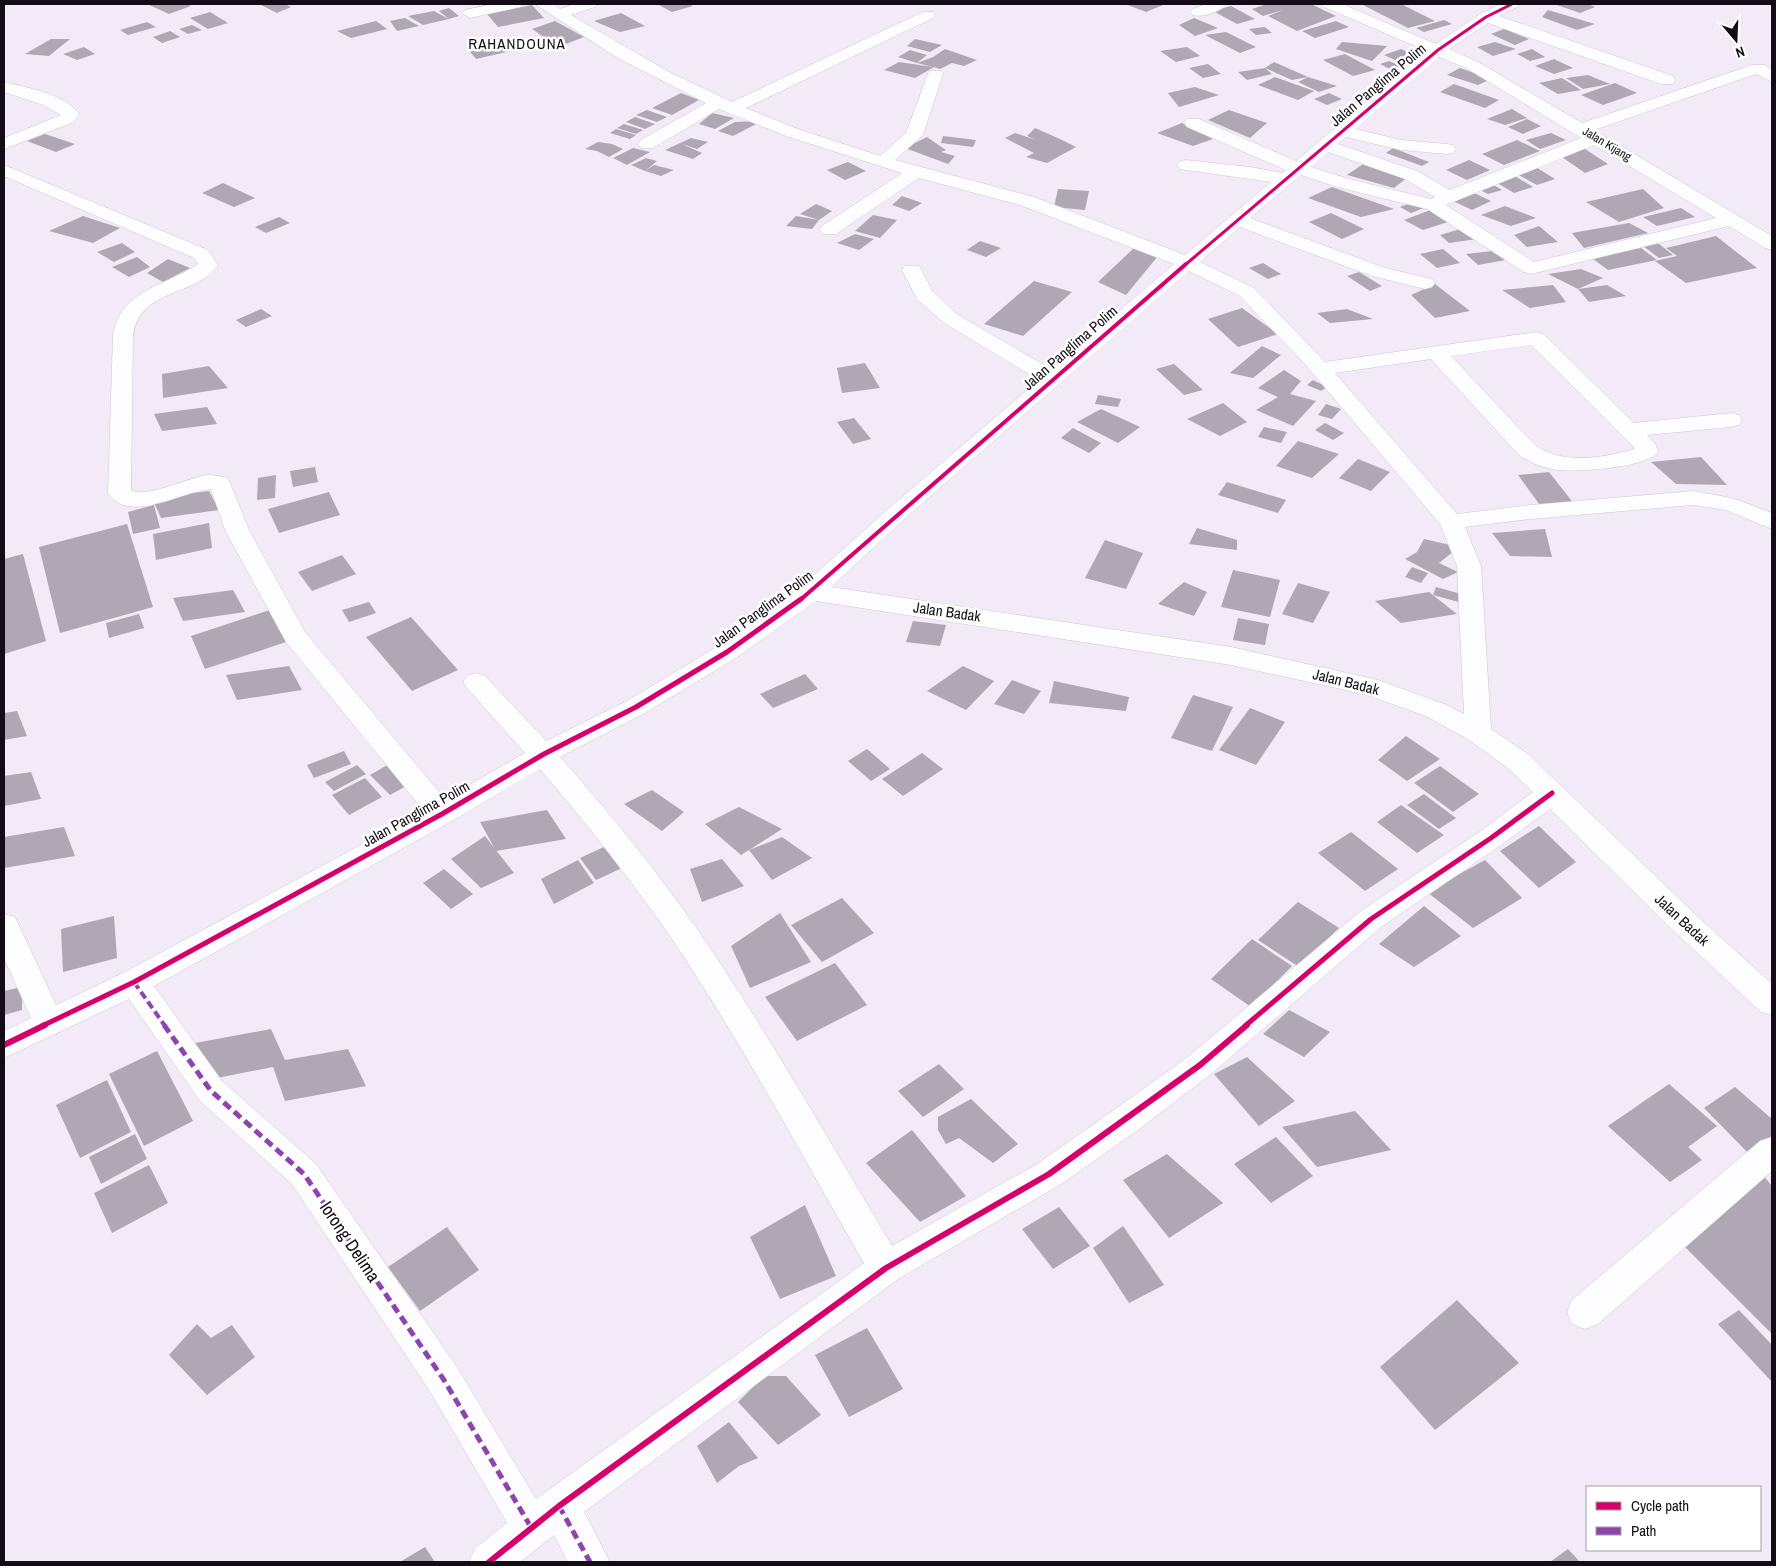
<svg xmlns="http://www.w3.org/2000/svg" width="1776" height="1566" viewBox="0 0 1776 1566" font-family="'Archivo Narrow',sans-serif">
<style>
.building{fill:#afa7b3}
.lines{fill:none;stroke-linecap:round;stroke-linejoin:round}
.minor-casing{stroke:#cfc7d2;stroke-width:1}
.minor{fill:#fdfcfe;fill-rule:evenodd}
.quiet-far1{stroke:#8e44ad;stroke-width:4;stroke-dasharray:8 4;stroke-linecap:butt}
.quiet{stroke:#8e44ad;stroke-width:5;stroke-dasharray:9 5;stroke-linecap:butt}
.cycleway-far3-casing{stroke:#fff;stroke-width:5}
.cycleway-far2-casing{stroke:#fff;stroke-width:6}
.cycleway-far1-casing{stroke:#fff;stroke-width:8}
.cycleway-casing{stroke:#fff;stroke-width:9}
.cycleway-far3{stroke:#d6006c;stroke-width:3}
.cycleway-far2{stroke:#d6006c;stroke-width:4}
.cycleway-far1{stroke:#d6006c;stroke-width:5}
.cycleway{stroke:#d6006c;stroke-width:6}
.labels{text-anchor:middle;stroke-width:5;stroke-linejoin:round;paint-order:stroke}
.far-street-label{font-size:12px;fill:#130c16;stroke:#fff}
.far-quarter-label{font-size:15px;letter-spacing:1px;fill:#130c16;stroke:#fff}
.street-label{font-size:15px;fill:#130c16;stroke:#fff}
.near-street-label{font-size:18px;fill:#130c16;stroke:#fff}
</style>
<rect width="100%" height="100%" fill="#f3eaf7"/>
<path class="building" d="M147,4H186L191,6L169,14Z
M259,4H285L291,7L277,13Z
M657,4H687L693,6L672,12Z
M1125,4H1161L1163,5L1146,12Z
M1267,4H1311L1336,16L1297,31L1268,16L1283,10L1263,16L1252,9Z
M1361,4H1401L1435,21L1408,28Z
M1554,4H1588L1595,7L1580,13Z
M532,5L544,18L498,27L487,14Z
M1231,6L1255,19L1237,24L1213,11Z
M449,8L459,16L449,19L423,25L408,16L434,11L449,19L439,11Z
M1548,10L1595,24L1577,30L1542,17Z
M210,12L228,23L208,29L190,18Z
M621,13L645,26L620,32L594,21Z
M405,18L419,26L397,31L390,21Z
M1194,18L1218,28L1195,36L1179,25Z
M1444,20L1452,24L1424,32L1416,28Z
M376,21L387,29L351,38L337,31Z
M555,21L584,37L558,47L532,29Z
M1336,21L1349,27L1315,38L1302,31Z
M147,22L156,27L128,35L120,30Z
M192,25L202,30L188,34L179,29Z
M1265,27L1272,33L1256,35L1249,29Z
M1504,29L1529,39L1515,45L1491,34Z
M170,31L180,37L162,43L153,37Z
M1226,32L1256,47L1240,53L1205,35Z
M51,39H70L49,56L25,54Z
M915,39L942,45L930,52L907,46Z
M493,40L511,51L476,59L467,48Z
M1342,42L1387,46L1372,61L1336,49Z
M1495,42L1516,49L1493,56L1477,47Z
M84,47L95,54L77,60L63,54Z
M1187,47L1200,56L1176,62L1160,51Z
M945,49L977,60L964,66L952,63L940,69L934,67L915,78L884,70L899,62L933,67L917,63L933,57Z
M1401,49L1417,56L1401,63L1384,55Z
M1532,49L1545,57L1530,61L1517,54Z
M910,50L927,55L917,63L898,57Z
M1345,54L1375,70L1353,76L1323,60Z
M1554,59L1573,68L1554,74L1535,66Z
M1389,61L1401,66L1392,70L1380,64Z
M1274,62L1308,77L1292,80L1265,68Z
M1208,64L1221,74L1203,78L1189,68Z
M1265,68L1272,74L1247,80L1238,72Z
M1460,68L1491,79L1478,85L1447,75Z
M1588,75L1610,84L1583,89L1566,78Z
M1275,77L1314,91L1298,100L1258,85Z
M1308,77L1337,86L1319,92L1298,82Z
M1562,78L1581,90L1558,94L1539,83Z
M1615,83L1637,93L1603,105L1581,95Z
M1454,84L1499,100L1485,108L1440,92Z
M1195,87L1219,95L1179,107L1168,93Z
M681,93L699,100L672,115L652,108Z
M1329,93L1342,99L1327,105L1314,99Z
M1512,109L1527,118L1505,125L1487,119Z
M647,110L667,117L657,122L636,115Z
M1229,110L1267,123L1250,138L1208,120Z
M712,113L734,118L715,129L699,124Z
M635,117L655,124L645,129L626,122Z
M1527,119L1541,126L1523,134L1508,127Z
M762,121L733,136L718,131L735,122Z
M1182,123L1213,139L1193,146L1157,133Z
M624,124L643,130L636,134L617,128Z
M1035,128L1060,139L1076,147L1047,163L1026,157L1034,153L1005,138L1015,133L1036,140L1027,136Z
M616,129L636,135L630,139L610,133Z
M1551,133L1566,140L1540,149L1526,140Z
M45,134L75,144L56,152L27,141Z
M943,136L976,140L973,147L941,143Z
M927,137L946,150L941,152L955,156L948,164L905,148Z
M691,138L708,142L697,149L682,144L702,153L693,159L665,150Z
M1517,140L1540,151L1504,165L1482,154Z
M598,142L612,144L623,149L609,157L597,151L585,149Z
M1582,147L1608,164L1585,173L1556,153Z
M633,148L650,152L627,165L613,158Z
M1393,148L1429,162L1422,166L1386,153Z
M646,158L657,161L645,171L654,165L674,170L661,176L645,171L631,165Z
M1469,160L1490,170L1467,180L1446,170Z
M848,162L866,171L845,180L827,170Z
M1366,162L1408,177L1394,188L1347,175Z
M1534,166L1555,179L1537,185L1513,172Z
M1513,175L1533,187L1514,193L1494,181Z
M223,183L255,198L234,207L202,193Z
M1492,184L1502,190L1488,194L1477,188Z
M1332,187L1394,209L1361,217L1308,198Z
M1058,189L1089,191L1085,210L1054,207Z
M1643,189L1664,208L1619,222L1586,202Z
M1470,191L1491,201L1472,210L1451,200Z
M902,196L922,203L909,211L892,205Z
M1412,202L1424,208L1411,213L1400,207Z
M816,204L832,211L819,220L812,229L786,226L796,216L819,220L800,214Z
M1505,206L1536,218L1511,226L1481,215Z
M1681,208L1695,217L1657,226L1643,217Z
M1433,209L1454,220L1423,230L1404,220Z
M1331,213L1364,229L1342,239L1309,222Z
M873,215L897,220L880,238L855,231Z
M83,216L120,228L93,243L49,231Z
M279,217L290,223L266,233L255,227Z
M1629,223L1648,233L1584,248L1572,233Z
M1539,226L1558,242L1527,247L1514,235Z
M1464,228L1477,239L1449,243L1440,235Z
M855,234L874,239L859,250L837,243Z
M1716,236L1757,268L1686,283L1655,261L1677,256L1666,248Z
M1654,240L1673,255L1659,258L1639,243Z
M980,241L1001,248L986,257L967,250Z
M122,243L135,252L114,262L97,252Z
M1135,247L1158,256L1126,295L1098,282Z
M1641,248L1657,260L1608,270L1592,258Z
M1443,249L1460,263L1437,268L1420,254Z
M1501,250L1511,259L1478,265L1466,254Z
M137,257L150,267L129,277L112,267Z
M168,259L190,268L163,282L147,273Z
M1263,263L1281,274L1268,279L1249,268Z
M1581,269L1603,278L1578,289L1548,274Z
M1359,272L1382,286L1370,291L1347,276Z
M1034,281L1072,292L1023,336L984,324Z
M1435,284L1470,311L1435,318L1411,295Z
M1553,285L1566,302L1530,308L1502,290Z
M1607,285L1626,296L1589,302L1578,289Z
M1242,308L1278,334L1238,347L1208,319Z
M261,309L272,316L246,327L236,320Z
M1347,309L1373,319L1330,323L1317,313Z
M1262,346L1281,355L1253,378L1230,373Z
M865,363L880,388L842,393L837,368Z
M1174,364L1203,390L1184,395L1156,369Z
M209,366L228,388L163,398L162,374Z
M1284,370L1301,381L1290,394L1316,401L1293,426L1256,410L1278,397L1258,388Z
M1313,380L1327,387L1321,391L1307,385Z
M1098,395L1121,399L1118,407L1095,404Z
M1223,403L1247,422L1220,436L1187,419Z
M1326,404L1341,409L1332,419L1318,415Z
M207,407L217,424L162,431L154,414Z
M1101,409L1140,427L1118,443L1077,422Z
M854,418L871,439L853,444L837,422Z
M1325,423L1344,433L1333,440L1315,430Z
M1264,427L1287,432L1281,443L1258,437Z
M1073,428L1101,443L1089,453L1061,438Z
M1298,441L1339,454L1312,478L1276,466Z
M1701,457L1727,485L1676,484L1651,462Z
M1358,459L1390,472L1371,491L1339,478Z
M315,467L318,482L293,487L290,471Z
M1549,472L1575,505L1542,508L1518,475Z
M276,475L275,498L257,500L258,478Z
M1227,482L1286,500L1278,513L1218,495Z
M209,491L219,510L161,518L152,498Z
M329,492L340,515L279,533L268,509Z
M154,505L160,528L133,534L128,512Z
M209,523L212,548L156,560L153,534Z
M127,524L153,607L60,633L39,547Z
M1197,528L1237,540V550L1189,544Z
M1545,529L1552,557L1510,556L1492,533Z
M1424,539L1459,547L1439,563L1458,572L1443,579L1405,559L1417,552Z
M1105,540L1143,553L1126,589L1085,578Z
M23,554L46,641L4,654V559Z
M342,555L356,574L312,591L298,572Z
M1412,567L1428,573L1421,583L1405,577Z
M1233,570L1280,580L1270,617L1221,607Z
M1184,582L1207,592L1194,616L1158,604Z
M1298,583L1330,592L1313,623L1282,614Z
M1436,587L1465,595L1462,603L1433,595Z
M233,590L245,612L183,621L173,598Z
M1429,592L1457,614L1401,623L1375,601Z
M369,602L376,613L349,622L342,610Z
M273,609L289,641L205,669L191,636Z
M139,614L144,628L109,638L106,623Z
M411,617L458,670L412,691L366,637Z
M1238,618L1269,624L1265,645L1233,640Z
M913,621L946,625L940,646L906,642Z
M289,666L302,690L237,700L226,675Z
M963,666L994,681L966,710L927,691Z
M805,674L818,689L773,708L760,694Z
M1012,680L1041,691L1024,714L994,704Z
M1054,681L1129,697L1126,711L1049,703Z
M1193,695L1233,707L1212,751L1171,738Z
M1250,708L1285,722L1256,765L1219,750Z
M17,711L27,736L4,740V713Z
M1406,736L1440,759L1407,781L1378,760Z
M867,749L890,769L871,781L848,761Z
M344,751L351,764L314,778L307,765Z
M922,753L943,769L903,796L882,779Z
M389,764L410,784L390,795L370,775Z
M357,765L366,774L334,791L325,782Z
M1440,766L1479,794L1453,812L1414,783Z
M31,772L41,799L4,806V776Z
M365,778L382,797L349,815L332,795Z
M652,790L684,812L662,831L624,804Z
M1424,794L1456,818L1439,829L1407,805Z
M1401,805L1444,835L1417,853L1377,822Z
M739,807L782,829L749,850L782,837L812,858L772,880L749,850L741,855L705,824Z
M547,810L566,839L496,851L480,822Z
M1539,826L1576,862L1539,888L1500,851Z
M64,827L75,856L4,868V837Z
M1351,832L1398,869L1365,891L1318,853Z
M485,836L514,873L481,888L451,859Z
M606,846L622,868L596,880L580,858Z
M722,859L744,886L702,902L690,869Z
M578,860L594,883L554,904L541,879Z
M1485,860L1522,898L1473,928L1427,892Z
M444,869L473,894L451,909L423,883Z
M842,898L874,933L822,962L791,925Z
M1298,902L1339,928L1299,967L1258,940Z
M1424,906L1461,936L1414,967L1379,944Z
M780,913L811,962L750,988L731,946Z
M114,916L117,958L63,972L61,929Z
M1252,939L1292,966L1251,1007L1211,979Z
M835,963L867,1005L797,1041L765,997Z
M22,987V1010L4,1015V991Z
M1289,1010L1330,1032L1304,1057L1263,1034Z
M271,1029L285,1060L348,1049L366,1086L285,1101L273,1067L207,1080L195,1043Z
M157,1051L193,1121L144,1146L109,1074Z
M1247,1057L1295,1101L1259,1126L1214,1074Z
M939,1064L964,1089L923,1117L898,1091Z
M107,1080L131,1132L80,1158L56,1105Z
M1669,1084L1717,1126L1688,1147L1702,1160L1670,1182L1608,1126Z
M1735,1087L1772,1119V1136L1750,1155L1704,1108Z
M971,1099L1018,1144L993,1163L959,1138L946,1144L938,1130V1117Z
M1355,1111L1391,1150L1317,1167L1282,1127Z
M912,1130L966,1196L920,1222L866,1163Z
M135,1134L147,1159L101,1184L89,1157Z
M1276,1137L1313,1176L1271,1203L1234,1164Z
M1167,1154L1223,1203L1169,1238L1123,1180Z
M149,1165L168,1203L112,1233L94,1193Z
M1762,1174L1772,1186V1334L1681,1243Z
M805,1205L836,1276L780,1299L750,1237Z
M1059,1207L1090,1246L1053,1269L1022,1229Z
M1123,1226L1164,1285L1129,1303L1093,1248Z
M447,1227L479,1270L420,1311L388,1267Z
M1457,1300L1519,1363L1435,1430L1380,1367Z
M1739,1310L1772,1345V1382L1718,1324Z
M197,1324L211,1338L232,1325L255,1357L207,1395L169,1355Z
M867,1328L903,1389L849,1417L815,1355Z
M764,1376H786L821,1415L778,1445L738,1402Z
M729,1422L758,1458L739,1466L717,1483L697,1446Z
M425,1547L435,1562H400Z
M1568,1549L1580,1562H1550Z"/>
<g class="lines">
<g class="minor-casing">
<path id="minor" d="M493,4H523L520,7L470,18L462,13L465,10Z
M535,4H553L560,9L575,4H598L595,7L571,15L669,72L732,102L923,12H933L936,15L933,18L746,108L798,129L880,156L906,133L929,71H941L943,74L923,135L895,160L1034,197L1185,255L1271,182L1186,170L1180,169L1177,165L1180,161L1186,160L1250,167L1282,173L1286,170L1187,127L1184,123L1187,119H1199L1296,161L1427,51L1324,7L1321,4H1342L1436,44L1480,14L1501,4H1520L1517,7L1499,16L1673,76L1675,80L1673,84H1661L1488,23L1449,49L1478,62L1582,123L1752,65H1764L1772,70V82L1756,74L1594,130L1772,236V250L1765,248L1729,226L1531,274L1524,272L1427,209L1337,187L1301,175L1250,218L1385,268L1432,279L1435,283L1432,287L1425,289L1372,276L1240,227L1200,262L1254,288L1325,362L1536,332L1543,334L1634,423L1731,413L1739,415L1742,420L1739,425L1731,427L1647,435L1656,445L1658,452C1647,468 1577,472 1557,470C1543,468 1530,463 1518,454L1431,359L1335,373L1457,514L1531,505L1693,491L1732,498L1772,513V529L1726,510L1693,505L1531,519L1465,527L1481,566L1491,729L1528,754L1698,917L1772,984V1015L1761,1012L1676,933L1550,809L1501,845L1381,927L1211,1074L1138,1130L1061,1184L898,1279L584,1512L610,1562H568L554,1535L520,1562H469L475,1548L507,1523L431,1393L292,1184L200,1101L129,999L4,1058V1031L31,1018L4,958V914L15,917L56,1005L123,973L424,811L286,642L225,530L211,489C182,491 129,525 108,493L113,335C120,292 160,287 192,268L198,264L194,258L4,176V165L208,250L218,265C195,298 141,287 133,335L131,490C146,499 189,477 208,475C215,475 222,477 228,478L249,530L305,632L445,799L525,753L467,688L463,682L467,676L476,673L485,676L546,741L627,701L718,646L802,586L895,503L1039,380L944,323L917,299L902,270L905,266H919L933,292L958,315L1051,369L1174,264L1020,205L919,178L836,234H822L820,230L822,226L902,173L786,136L719,109L653,148H641L638,144L641,140L706,103L616,57ZM1439,57L1466,68L1581,138L1450,190L1417,171L1338,144L1346,137L1401,150L1447,154L1453,153L1456,149L1453,145L1447,144L1401,140L1355,129ZM1594,145L1716,218L1534,262L1446,205ZM1328,152L1405,179L1435,197L1431,199L1349,179L1311,167ZM1189,271L1240,296L1305,364L1440,524L1457,566L1464,714L1444,704L1378,680L1231,647L831,587L911,513ZM1531,345L1634,447L1635,449C1604,458 1557,466 1532,442L1451,356ZM816,601L1231,665L1364,694L1426,716L1469,740L1508,768L1533,792L1481,831L1361,911L1189,1056L1114,1110L1037,1164L892,1246C828,1139 766,1029 695,926C654,867 608,811 560,757L645,713L736,658ZM540,769C587,824 633,882 674,942C743,1045 802,1156 864,1263L536,1499L457,1367L316,1164L222,1081L154,986L452,821Z
M1206,4H1227C1221,12 1202,18 1193,15L1190,12L1193,9Z
M4,82C27,88 64,93 79,114L74,122L4,149V138L61,115L43,105L4,92Z
M1772,1137V1171L1598,1324L1585,1329L1572,1324L1567,1312L1572,1300L1760,1141Z"/>
</g>
<use href="#minor" class="minor"/>
<path class="quiet-far1" d="M134,982L165,1026"/>
<path class="quiet" d="M164,1025L211,1091L304,1174L444,1380L532,1529
M559,1506L590,1562"/>
<g class="cycleway-far3-casing">
<path id="cycleway-far3" d="M1185,265L1438,50L1486,17L1512,4"/>
</g>
<g class="cycleway-far2-casing">
<path id="cycleway-far2" d="M799,601L1186,264"/>
</g>
<g class="cycleway-far1-casing">
<path id="cycleway-far1" d="M42,1026L134,982L442,814L544,754L636,707L727,652L801,599
M1245,1026L1371,919L1491,838L1552,793"/>
</g>
<g class="cycleway-casing">
<path id="cycleway" d="M4,1045L45,1025
M489,1562L559,1506L886,1268L1049,1174L1200,1065L1247,1025"/>
</g>
<use href="#cycleway-far3" class="cycleway-far3"/>
<use href="#cycleway-far2" class="cycleway-far2"/>
<use href="#cycleway-far1" class="cycleway-far1"/>
<use href="#cycleway" class="cycleway"/>
</g>
<g class="labels">
<g class="far-street-label">
<text transform="translate(1607 144) rotate(31)" y="4">Jalan Kijang</text>
</g>
<g class="far-quarter-label">
<text x="517" y="49">RAHANDOUNA</text>
</g>
<g class="street-label">
<text transform="translate(1378 85) rotate(-40)" y="5">Jalan Panglima Polim</text>
<text transform="translate(1070 348) rotate(-41)" y="5">Jalan Panglima Polim</text>
<text transform="translate(763 609) rotate(-36)" y="5">Jalan Panglima Polim</text>
<text transform="translate(947 612) rotate(8)" y="5">Jalan Badak</text>
<text transform="translate(1346 682) rotate(14)" y="5">Jalan Badak</text>
<text transform="translate(416 814) rotate(-29)" y="5">Jalan Panglima Polim</text>
<text transform="translate(1682 920) rotate(43)" y="5">Jalan Badak</text>
</g>
<g class="near-street-label">
<text transform="translate(350 1242) rotate(56)" y="6">lorong Delima</text>
</g>
</g>
<rect width="1776" height="1566" fill="none" stroke="#130c16" stroke-width="10"/>
<rect x="1586" y="1486" width="175" height="65" fill="#ffffff" stroke="#a19ea2"/>
<rect x="1596" y="1502" width="25" height="8" fill="#d6006c" stroke="#a19ea2"/>
<text x="1631" y="1511" font-size="15" fill="#130c16">Cycle path</text>
<rect x="1596" y="1527" width="25" height="8" fill="#8e44ad" stroke="#a19ea2"/>
<text x="1631" y="1536" font-size="15" fill="#130c16">Path</text>
<g transform="translate(1736 40) rotate(161)" stroke="#ffffff" stroke-width="4" paint-order="stroke">
<path d="M0-4L9 19L0 12L-9 19Z" fill="#130c16"/>
<text y="-8" font-size="14" font-weight="bold" text-anchor="middle" fill="#130c16">N</text>
</g>
</svg>
